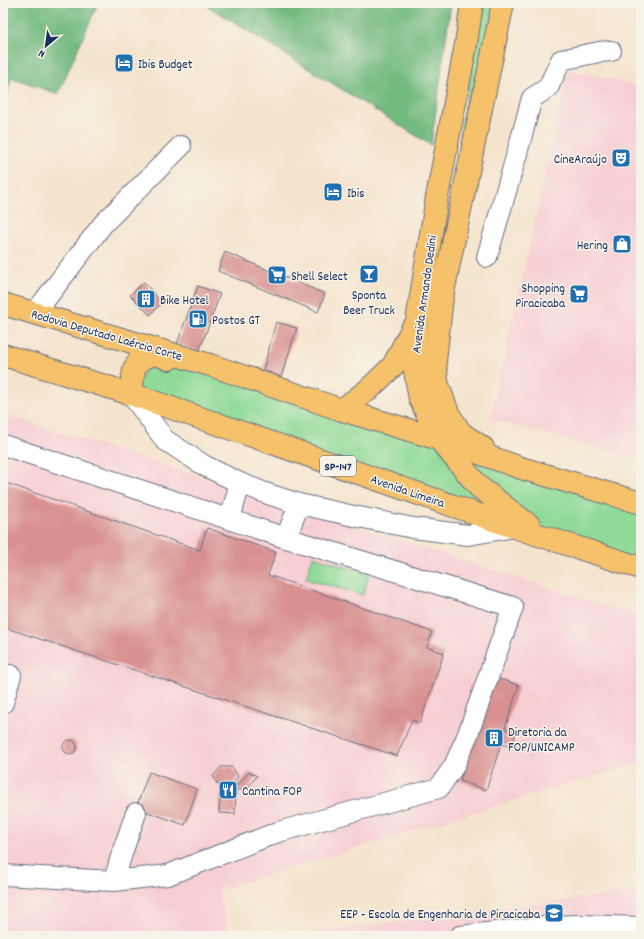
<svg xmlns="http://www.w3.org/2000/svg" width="644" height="939" viewBox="0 0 644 939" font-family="Dekko,sans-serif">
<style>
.built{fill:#f7cfd3}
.green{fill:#8fda97;stroke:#55847a}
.forest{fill:#73ba80;stroke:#47746f}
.building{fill:#d89190}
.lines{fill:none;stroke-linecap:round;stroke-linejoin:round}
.minor-casing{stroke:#676e85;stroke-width:22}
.highway-casing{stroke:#676e85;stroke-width:24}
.minor{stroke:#fff;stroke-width:20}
.highway{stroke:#f5c16b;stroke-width:22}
.labels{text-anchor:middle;stroke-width:3;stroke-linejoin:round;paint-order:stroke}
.shield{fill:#f7f3e8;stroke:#5d6a87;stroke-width:1}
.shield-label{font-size:12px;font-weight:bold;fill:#1b2f5e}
.poi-label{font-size:13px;fill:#1b2f5e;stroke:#f7f3e8;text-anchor:start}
.street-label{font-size:13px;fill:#1b2f5e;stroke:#f7f3e8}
</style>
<rect width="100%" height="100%" fill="#f7f3e8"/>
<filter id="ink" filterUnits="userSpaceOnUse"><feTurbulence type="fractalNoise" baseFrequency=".025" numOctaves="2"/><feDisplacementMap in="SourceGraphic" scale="8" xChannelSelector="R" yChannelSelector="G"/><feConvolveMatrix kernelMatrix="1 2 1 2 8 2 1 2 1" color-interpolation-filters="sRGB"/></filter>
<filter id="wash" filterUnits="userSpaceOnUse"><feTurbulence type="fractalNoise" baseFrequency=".012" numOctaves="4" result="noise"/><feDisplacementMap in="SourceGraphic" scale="16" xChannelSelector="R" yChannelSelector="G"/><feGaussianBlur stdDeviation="0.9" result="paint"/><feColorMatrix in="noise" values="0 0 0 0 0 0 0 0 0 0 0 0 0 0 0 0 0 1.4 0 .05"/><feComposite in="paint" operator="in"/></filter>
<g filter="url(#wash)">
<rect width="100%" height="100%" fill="#f5e4cd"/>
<path class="built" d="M569,69L641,87V459L490,419Z
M3,414L641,617V762L218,890L229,936H3Z
M641,891V936H284L401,921Z"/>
<path class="green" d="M483,3H494L467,136L460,134Z
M155,354L641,503V568L131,394Z
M313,556L369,574L363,595L306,579Z"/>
<path class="forest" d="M3,3H98L58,94L11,77L3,115Z
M203,3H451L431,145Z"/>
<g id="blocks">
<path class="building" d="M225,252L325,294L318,312L218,271Z
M144,282L162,303L150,315L130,295Z
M198,286L220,294L199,352L177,344Z
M276,322L297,328L281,377L263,370Z
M3,482L200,550L207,528L276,552L268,575L432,632L427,647L444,653L420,723L412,720L397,756L3,627Z
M493,677L519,685L505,729L516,732L512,747L501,744L486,790L460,781Z
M63 747a7 7 0 1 1 14 0a7 7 0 1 1-14 0Z
M221,767H232L238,776L233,784L238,785L249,772L257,776L245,791L236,789L235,814L219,813L221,785H218L213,776Z
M149,772L197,789L185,825L136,808Z"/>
</g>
</g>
<g filter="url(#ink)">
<use href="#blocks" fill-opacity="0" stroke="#676e85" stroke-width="1"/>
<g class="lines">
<g class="minor-casing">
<path id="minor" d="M487,257L516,157L532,98L548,88L561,60L599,52L611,51
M35,313L103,224L181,146
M131,394L165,440L205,466L240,483L268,494L299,504L354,516L413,528L468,535L514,527
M3,445L286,538L299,504
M230,519L240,483
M3,703L11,675
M136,813L122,853L114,881L168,875L278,832L439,788L454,766L468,734L513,607L286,538
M3,875L114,881
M460,936L550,926L579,925L641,927"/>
</g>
<g class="highway-casing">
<path id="highway" d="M472,3L466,44L437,197L417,321L413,360L420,399L439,439L479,487L529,525
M3,304L210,365L342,410L439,439L521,468L641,503
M3,355L131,394L514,527L641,568
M131,394L134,369L140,359L155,354L169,359
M342,410L369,389L393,366L412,329
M483,448L461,433L448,413L437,382L435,361L442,297L503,3"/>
</g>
<use href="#minor" class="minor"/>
<use href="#highway" class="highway"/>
</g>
</g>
<defs>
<g id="hotel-square" transform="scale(1)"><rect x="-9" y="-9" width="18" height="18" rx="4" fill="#1f6fb2" stroke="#f7f3e8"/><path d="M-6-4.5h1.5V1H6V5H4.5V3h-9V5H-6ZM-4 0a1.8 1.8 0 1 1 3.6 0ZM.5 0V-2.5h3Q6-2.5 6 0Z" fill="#fff"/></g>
<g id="theatre-square" transform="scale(1)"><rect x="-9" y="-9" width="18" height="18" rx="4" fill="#1f6fb2" stroke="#f7f3e8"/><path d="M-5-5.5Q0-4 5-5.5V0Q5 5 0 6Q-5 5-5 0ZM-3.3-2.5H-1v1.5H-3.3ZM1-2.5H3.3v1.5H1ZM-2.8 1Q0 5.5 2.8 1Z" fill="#fff"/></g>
<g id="shop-square" transform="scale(1)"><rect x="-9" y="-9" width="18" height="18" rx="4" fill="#1f6fb2" stroke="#f7f3e8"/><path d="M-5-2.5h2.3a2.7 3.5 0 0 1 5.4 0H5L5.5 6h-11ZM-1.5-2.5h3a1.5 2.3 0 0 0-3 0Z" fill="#fff"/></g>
<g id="bar-square" transform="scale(1)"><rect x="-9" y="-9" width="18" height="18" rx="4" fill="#1f6fb2" stroke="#f7f3e8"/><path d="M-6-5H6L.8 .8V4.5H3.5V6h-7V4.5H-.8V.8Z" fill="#fff"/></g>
<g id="supermarket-square" transform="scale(1)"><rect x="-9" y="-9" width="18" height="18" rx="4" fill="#1f6fb2" stroke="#f7f3e8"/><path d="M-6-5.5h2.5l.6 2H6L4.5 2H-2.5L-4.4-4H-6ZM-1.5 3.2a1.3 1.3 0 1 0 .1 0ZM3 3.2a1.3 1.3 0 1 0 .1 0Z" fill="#fff"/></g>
<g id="building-square" transform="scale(1)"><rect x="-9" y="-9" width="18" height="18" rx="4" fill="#1f6fb2" stroke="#f7f3e8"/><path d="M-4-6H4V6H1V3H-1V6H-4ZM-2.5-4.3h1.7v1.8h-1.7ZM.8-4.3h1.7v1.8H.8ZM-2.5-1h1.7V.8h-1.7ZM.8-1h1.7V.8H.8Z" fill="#fff"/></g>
<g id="fuel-square" transform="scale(1)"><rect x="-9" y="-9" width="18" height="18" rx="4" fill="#1f6fb2" stroke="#f7f3e8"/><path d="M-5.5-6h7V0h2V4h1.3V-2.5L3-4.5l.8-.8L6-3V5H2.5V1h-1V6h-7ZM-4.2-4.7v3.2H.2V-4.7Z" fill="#fff"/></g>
<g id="restaurant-square" transform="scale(1)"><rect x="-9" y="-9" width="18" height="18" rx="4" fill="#1f6fb2" stroke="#f7f3e8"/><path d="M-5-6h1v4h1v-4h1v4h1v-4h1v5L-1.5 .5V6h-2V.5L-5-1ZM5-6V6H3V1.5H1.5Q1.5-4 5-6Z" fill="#fff"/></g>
<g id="university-square" transform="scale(1)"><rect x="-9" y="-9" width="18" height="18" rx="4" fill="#1f6fb2" stroke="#f7f3e8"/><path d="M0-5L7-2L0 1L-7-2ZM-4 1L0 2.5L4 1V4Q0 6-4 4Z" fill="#fff"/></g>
</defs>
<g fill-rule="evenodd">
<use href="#hotel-square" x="124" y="63"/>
<use href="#theatre-square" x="621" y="158"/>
<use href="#hotel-square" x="333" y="192"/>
<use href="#shop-square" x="622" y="244"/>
<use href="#bar-square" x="369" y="274"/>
<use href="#supermarket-square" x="277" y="275"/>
<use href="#supermarket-square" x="579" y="294"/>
<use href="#building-square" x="146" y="299"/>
<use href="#fuel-square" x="198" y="319"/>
<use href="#building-square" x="494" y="738"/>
<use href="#restaurant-square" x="228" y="790"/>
<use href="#university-square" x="554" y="913"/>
</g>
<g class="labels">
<rect class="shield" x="320" y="456" width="36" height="20" rx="3"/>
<g class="shield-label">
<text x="338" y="470">SP-147</text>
</g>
<g class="poi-label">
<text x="138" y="68">Ibis Budget</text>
<text x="607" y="163" text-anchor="end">CineAraújo</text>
<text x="347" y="197">Ibis</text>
<text x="608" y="249" text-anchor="end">Hering</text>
<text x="291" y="280">Shell Select</text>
<text x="565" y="292" text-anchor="end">Shopping<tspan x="565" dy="15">Piracicaba</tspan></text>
<text x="369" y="299" text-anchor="middle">Sponta<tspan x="369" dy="15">Beer Truck</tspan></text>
<text x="160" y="304">Bike Hotel</text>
<text x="212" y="324">Postos GT</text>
<text x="508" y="736">Diretoria da<tspan x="508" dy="15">FOP/UNICAMP</tspan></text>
<text x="242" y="795">Cantina FOP</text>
<text x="540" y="918" text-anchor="end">EEP - Escola de Engenharia de Piracicaba</text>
</g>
<g class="street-label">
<text transform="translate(423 294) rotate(-82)" y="5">Avenida Armando Dedini</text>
<text transform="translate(107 334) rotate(16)" y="5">Rodovia Deputado Laércio Corte</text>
<text transform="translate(408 490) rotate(19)" y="5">Avenida Limeira</text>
</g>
</g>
<rect width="644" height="939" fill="none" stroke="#f7f3e8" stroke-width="16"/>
<g transform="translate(46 46) rotate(209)" stroke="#f7f3e8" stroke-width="3" paint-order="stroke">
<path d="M0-3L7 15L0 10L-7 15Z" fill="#1b2f5e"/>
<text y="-6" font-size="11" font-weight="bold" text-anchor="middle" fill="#1b2f5e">N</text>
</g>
</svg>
